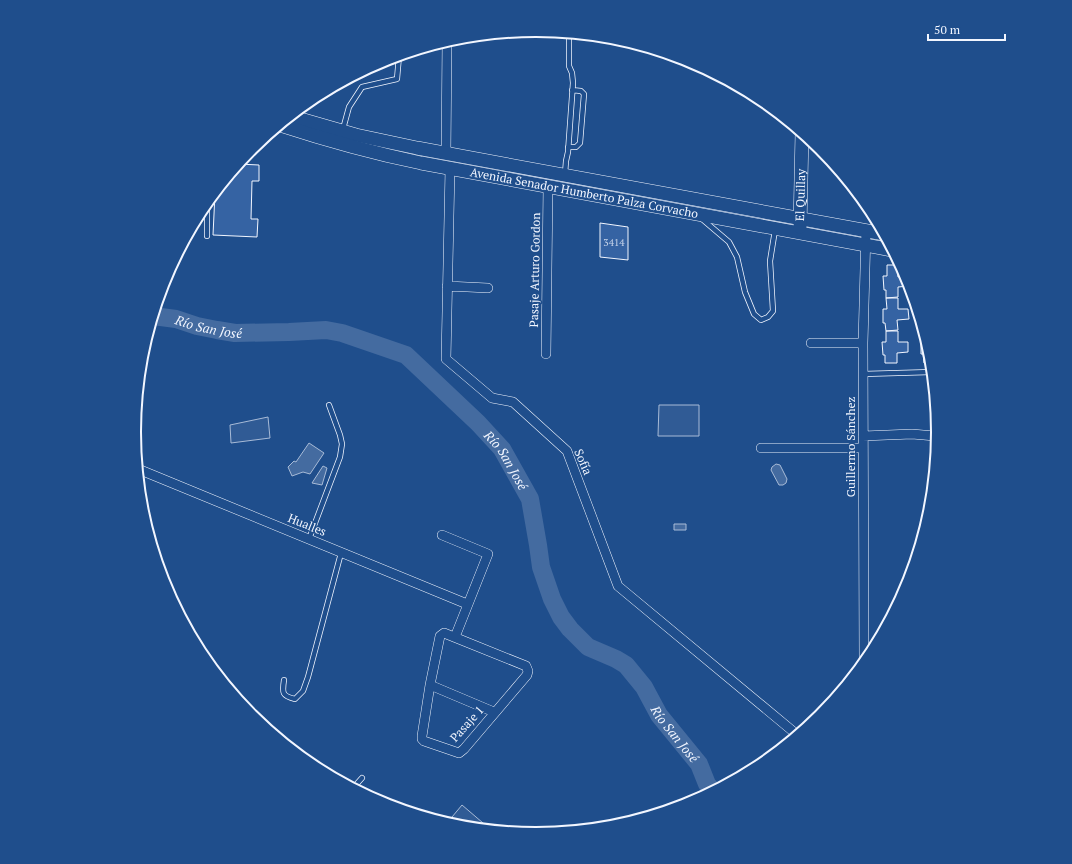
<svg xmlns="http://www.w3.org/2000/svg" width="1072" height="864" viewBox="0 0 1072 864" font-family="'PT Serif',serif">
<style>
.built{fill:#305b95;stroke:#a8bbd7}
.water{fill:#446ba0;stroke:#a8bbd7}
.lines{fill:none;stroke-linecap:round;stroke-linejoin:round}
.river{stroke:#446ba0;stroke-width:18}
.building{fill:#3563a3;stroke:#f2f6ff}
.lane-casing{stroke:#f2f6ff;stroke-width:6}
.street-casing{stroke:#f2f6ff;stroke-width:10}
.secondary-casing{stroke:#f2f6ff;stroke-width:14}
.lane{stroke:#1f4e8c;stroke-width:4.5}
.street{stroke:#1f4e8c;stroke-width:9}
.secondary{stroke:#1f4e8c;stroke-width:13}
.labels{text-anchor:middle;stroke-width:3;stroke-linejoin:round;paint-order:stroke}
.number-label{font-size:10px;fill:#c3d1e8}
.street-label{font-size:12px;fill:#f2f6ff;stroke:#1f4e8c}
.water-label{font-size:13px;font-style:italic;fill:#f2f6ff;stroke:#1f4e8c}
.rim{fill:none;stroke:#f2f6ff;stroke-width:2}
</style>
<rect width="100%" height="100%" fill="#1f4e8c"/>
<path class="built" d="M659,405H699V436H658Z
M268,417L270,438L231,443L230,425Z
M462,805L490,829L457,826L447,823Z"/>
<path class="water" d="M309,443L324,453L310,474L303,472L292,476L288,467L294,461L296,462Z
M776,464L780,465L787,479L786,483L783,485H779L771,470L772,467Z
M323,466L327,468L322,485L312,483Z
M674,524H686V530H674Z"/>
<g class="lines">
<path class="river" id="s1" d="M153,316L176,319L197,326L217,330L235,333L289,332L326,330L342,333L406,355L478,423L502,449L530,499L538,545L541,567L552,599L561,617L570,629L588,647L616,659L626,665L644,687L659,715L699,764L707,784L713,791"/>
</g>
<path class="building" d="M238,164L259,165V181H252L251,219H258L257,237L213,235L215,193Z
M600,223L628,227V260L600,257Z
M887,265H897L898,277L906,276L907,278L909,286L898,287V297L886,298V290H884L883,276H887Z
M886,298H898V309H908L909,319L897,320L898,330L886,331L885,323H883V309H887Z
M886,331H898V342H908V352L897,353V363H885V355H883L882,342H886Z
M924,334L930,354L931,362L924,363L923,354H921V341H924Z"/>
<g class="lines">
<g class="lane-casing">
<path id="lane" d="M343,129L349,107L362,87L397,79L399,56
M568,147H576L580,143L584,94L581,91L572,90
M565,174L566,161L568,152L573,83L572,73L569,66V33
M702,219L729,242L737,257L745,292L754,314L761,320L768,317L773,311L770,261L775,230
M207,236V202
M863,374L932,372
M309,539L340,457L342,444L340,435L329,405
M284,680C282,693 282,696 295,699L303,691L308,677L341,553
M353,788L362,778"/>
</g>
<g class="street-casing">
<path id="street" d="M446,153L447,41
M450,169L446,359L492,398L513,402L567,451L618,586L795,733L797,735
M447,286L488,288
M811,343H863
M546,354L548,187
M863,436L912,434L935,436L937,437
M761,448H863
M138,469L467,604
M442,535L488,554L455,637
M444,633L526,666L528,671L527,675L464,749L459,753L424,741L422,739V736L430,685L440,636Z
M864,662L863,343L866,231
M430,685L494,712"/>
</g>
<g class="secondary-casing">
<g id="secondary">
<path d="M290,116L356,135L417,148L884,234"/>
<path id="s2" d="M280,125C326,140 373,153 421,163L892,250"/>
<path id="s3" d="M800,227L802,133"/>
</g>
</g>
<use href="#lane" class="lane"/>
<use href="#street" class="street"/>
<use href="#secondary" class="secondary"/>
</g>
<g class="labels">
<g class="number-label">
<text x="614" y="246">3414</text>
</g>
<g class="street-label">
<text dy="4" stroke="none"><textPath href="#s2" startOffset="312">Avenida Senador Humberto Palza Corvacho</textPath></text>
<text dy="4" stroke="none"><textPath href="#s3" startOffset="32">El Quillay</textPath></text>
<text transform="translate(535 270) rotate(-89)" y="4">Pasaje Arturo Gordon</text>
<text transform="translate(851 447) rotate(-90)" y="4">Guillermo Sánchez</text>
<text transform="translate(583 462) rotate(67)" y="4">Sofía</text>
<text transform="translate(307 525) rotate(22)" y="4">Hualles</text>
<text transform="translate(467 724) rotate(-48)" y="4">Pasaje 1</text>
</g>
<g class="water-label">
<text dy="5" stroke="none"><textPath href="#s1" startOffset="57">Río San José</textPath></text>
<text dy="5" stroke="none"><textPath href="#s1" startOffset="405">Río San José</textPath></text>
<text dy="5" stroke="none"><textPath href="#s1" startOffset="741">Río San José</textPath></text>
</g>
</g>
<path d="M0 0H1072V864H0ZM141 432a395 395 0 1 1 790 0a395 395 0 1 1-790 0Z" fill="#1f4e8c" fill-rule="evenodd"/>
<path class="rim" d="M141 432a395 395 0 1 1 790 0a395 395 0 1 1-790 0Z"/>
<path d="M928 34v6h77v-6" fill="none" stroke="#f2f6ff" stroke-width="2"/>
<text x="934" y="34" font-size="12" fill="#f2f6ff" stroke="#1f4e8c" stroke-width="3" paint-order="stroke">50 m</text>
</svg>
